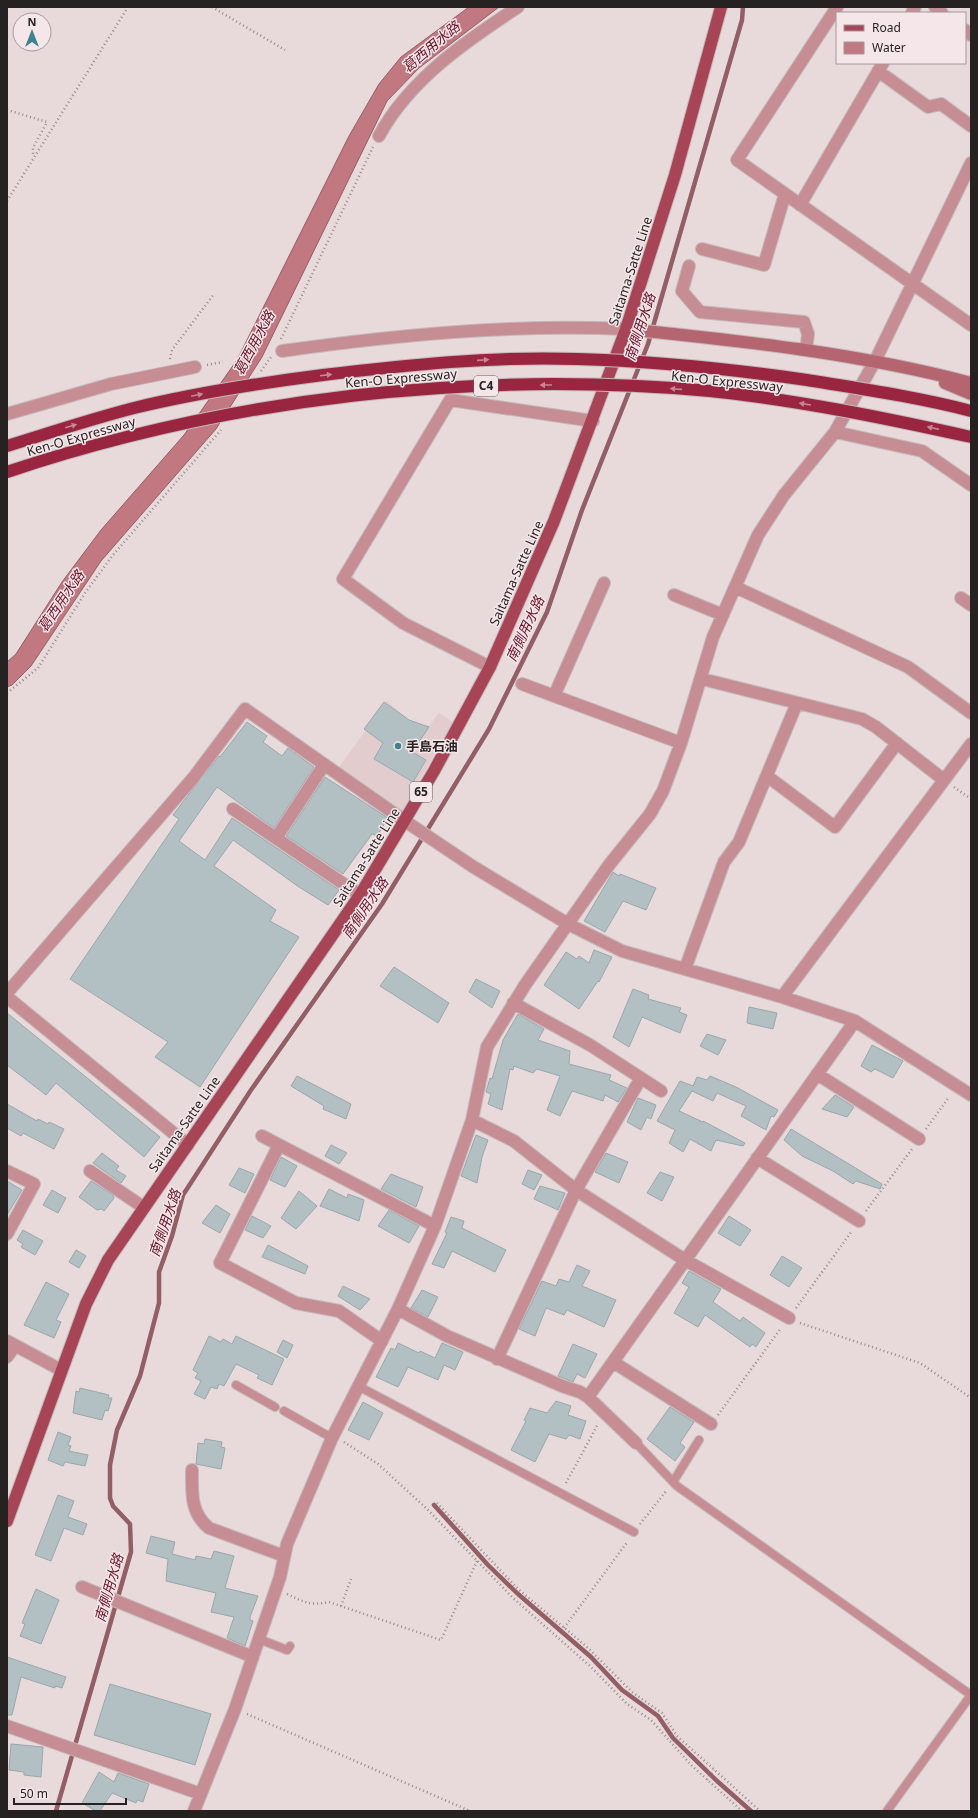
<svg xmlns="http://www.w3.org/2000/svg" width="978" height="1818" viewBox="0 0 978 1818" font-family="'Noto Sans','Noto Sans JP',sans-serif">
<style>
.built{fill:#e2ccce}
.water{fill:#c17881;stroke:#935e64}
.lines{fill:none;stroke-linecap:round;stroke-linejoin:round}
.stream{stroke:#935e64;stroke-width:4.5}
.building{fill:#b3c0c3;stroke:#9aa7aa}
.lane-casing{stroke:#c5b9ba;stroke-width:10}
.street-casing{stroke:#c5b9ba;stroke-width:14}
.secondary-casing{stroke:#c5b9ba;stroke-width:14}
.primary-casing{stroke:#c5b9ba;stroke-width:14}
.path{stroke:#948a8a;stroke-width:2.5;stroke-dasharray:1 3;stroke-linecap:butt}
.lane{stroke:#c68e94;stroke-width:8}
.street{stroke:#c68e94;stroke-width:12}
.secondary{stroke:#b56570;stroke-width:12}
.primary{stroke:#a74557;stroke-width:12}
.highway-bridge-casing{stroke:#c5b9ba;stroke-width:14;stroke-linecap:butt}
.highway-bridge{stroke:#9a2541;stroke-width:12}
.oneway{fill:#c88695}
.poi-dot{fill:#3e8390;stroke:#f5e7e9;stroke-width:1.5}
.labels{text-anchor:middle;stroke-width:3;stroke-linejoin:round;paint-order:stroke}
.shield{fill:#f5e7e9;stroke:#655d5e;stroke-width:1}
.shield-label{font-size:12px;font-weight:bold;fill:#272222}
.street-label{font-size:13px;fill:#272222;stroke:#f5e7e9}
.poi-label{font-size:13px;font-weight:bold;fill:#272222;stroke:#f5e7e9;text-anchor:start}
.water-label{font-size:14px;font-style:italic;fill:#6c132a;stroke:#f5e7e9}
</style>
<rect width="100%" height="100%" fill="#e8dadb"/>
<path class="built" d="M387,701L409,720L428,727L439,713L453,722L402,811L339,767Z"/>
<path class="water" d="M469,7H499L419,68L387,101L262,357L216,429L101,561L31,666L12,685L7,687V662L16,654L62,582L101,530L184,435L237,360L349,136L379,84L401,57Z"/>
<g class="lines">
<path class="stream" d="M434,1505L488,1565L518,1594L591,1657L622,1690L658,1716L673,1738L717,1781L751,1811
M56,1811L131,1552L130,1524L113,1506L110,1498V1465L117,1430L140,1376L159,1303V1272L172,1236L183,1195L251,1090L382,904L489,729L547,612L582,510L648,344L742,20L743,7"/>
</g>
<path class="building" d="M384,702L409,720L429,727L412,752L426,760L413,782L374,759L383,743L364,729Z
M247,722L267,736L263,742L282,756L288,748L314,767L274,828L217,787L179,841L205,860L232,818L339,890L328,905L299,887L233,840L214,866L276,910L270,921L299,937L200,1087L155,1057L168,1042L70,979L179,819L173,815L182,803L219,756L220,757Z
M325,777L388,818L377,836L372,834L343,874L286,836Z
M613,872L619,876L620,874L656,888L646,910L623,901L605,932L584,921Z
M594,950L612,957L599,982L598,981L579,1009L544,985L566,952L577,959L579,956L589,963Z
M394,967L449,1003L438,1023L380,986Z
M476,979L500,991L492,1008L469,992Z
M633,989L649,995L648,999L681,1008L679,1012L687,1015L680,1033L642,1017L629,1047L613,1037Z
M749,1007L777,1013L773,1029L747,1023Z
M7,1013L160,1137L144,1157L56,1083L46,1095L7,1065Z
M518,1014L544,1029L538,1040L570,1051L569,1064L611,1075L609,1080L627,1088L618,1102L605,1095L603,1101L572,1091L560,1116L547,1110L560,1076L537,1069L533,1073L514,1066L513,1070L510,1069L502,1110L488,1104L491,1094L486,1092L490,1078L492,1079L503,1040Z
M707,1034L726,1040L718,1055L700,1046Z
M872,1045L903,1061L893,1078L875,1069L871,1072L861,1066Z
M297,1076L351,1104L346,1119L323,1109L324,1106L291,1086Z
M710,1076L736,1087L778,1110L774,1117L771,1116L766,1130L741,1116L746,1106L717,1093L713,1101L692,1091L679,1111L703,1122V1121L745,1143L743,1146L716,1140L711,1151L690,1139L683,1152L669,1143L675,1130L657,1121L680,1081L693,1086L697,1077L707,1080Z
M835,1095L854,1107L847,1117L822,1109Z
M638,1098L656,1105L651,1119L647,1117L641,1130L627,1122Z
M7,1104L37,1121L38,1119L48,1124L49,1122L64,1129L54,1149L23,1133L21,1136L7,1128Z
M791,1129L882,1184L880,1189L856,1181L853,1184L833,1171L802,1156L784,1140Z
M476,1135L488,1140L482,1157L477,1183L461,1176Z
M331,1145L347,1153L339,1164L325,1156Z
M102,1153L119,1166L116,1170L126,1176L121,1183L93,1163Z
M606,1153L628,1162L619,1183L595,1172Z
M281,1157L297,1166L285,1187L270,1180Z
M239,1168L254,1174L245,1193L229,1185Z
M528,1170L542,1175L534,1190L522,1184Z
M660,1172L674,1177L662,1201L647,1193Z
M391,1174L423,1187L416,1207L381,1189Z
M7,1181L22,1190L7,1215Z
M91,1181L113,1195L114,1198L104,1211L102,1209L97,1210L79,1197Z
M540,1186L565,1193L558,1210L534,1199Z
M329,1189L347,1198L348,1194L364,1200L359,1221L320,1206Z
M52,1190L66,1198L58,1213L43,1205Z
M299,1191L317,1206L296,1229L281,1218Z
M216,1205L230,1214L220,1233L202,1223Z
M389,1210L419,1226L409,1243L378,1226Z
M252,1216L271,1226L263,1238L245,1230Z
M729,1216L751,1230L740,1246L718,1233Z
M451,1217L464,1221L462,1228L506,1250L495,1272L452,1251L444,1268L432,1264L447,1233L445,1232Z
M23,1230L43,1241L35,1255L21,1247L23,1244L17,1240Z
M268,1245L308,1266L305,1274L262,1257Z
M76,1250L86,1256L79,1268L69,1262Z
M782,1256L802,1268L789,1287L770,1275Z
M577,1265L590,1271L582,1286L616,1300L604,1327L567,1310L564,1315L546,1308L535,1336L519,1329L542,1281L556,1286L559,1279L569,1282Z
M689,1271L721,1289L713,1302L740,1321L743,1317L765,1333L756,1347L752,1344L750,1347L705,1315L698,1327L674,1313L689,1287L682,1283Z
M46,1282L69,1294L56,1320L61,1322L54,1338L24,1325Z
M343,1286L370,1299L360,1310L338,1296Z
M422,1290L438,1297L428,1317L411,1308Z
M209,1336L221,1342L223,1339L232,1344L236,1336L284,1359L272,1385L257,1378L259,1375L236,1364L224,1386L219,1384L217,1389L211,1387L205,1399L194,1394L201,1381L195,1378L198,1373L193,1370Z
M283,1340L293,1345L287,1358L277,1352Z
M398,1343L419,1353L420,1351L435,1358L442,1343L463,1352L455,1370L444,1365L438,1380L408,1367L398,1387L376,1377L391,1348L395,1350Z
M573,1344L597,1354L585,1378L577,1374L573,1382L558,1376Z
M80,1388L109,1395L108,1398H112L108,1411L105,1410L102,1420L73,1413L76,1391L79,1392Z
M556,1401L571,1406L568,1415L586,1421L580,1439L569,1435L566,1439L549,1434L535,1462L511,1450L526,1421L524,1420L530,1408L547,1413Z
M363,1402L383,1413L369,1440L348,1430Z
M670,1407L694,1422L680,1443L685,1447L675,1461L647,1439Z
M58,1432L71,1437L68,1445L71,1446L69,1451L88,1455L85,1466L65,1462L63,1466L48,1460Z
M205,1439L222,1442L221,1447L225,1448L221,1469L196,1464L198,1443L204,1444Z
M58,1495L74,1501L68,1517L87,1524L83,1535L64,1528L51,1561L35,1555Z
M151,1536L175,1542L172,1554L195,1560L196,1556L211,1559L214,1551L234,1556L225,1588L258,1596L250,1617V1620L253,1621L245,1646L227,1638L234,1617L211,1612L216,1593L166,1581L168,1559L146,1553Z
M36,1589L59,1600L41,1644L20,1636L25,1624L22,1623Z
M7,1657L66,1677L62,1688L55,1686V1688L21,1677L12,1715H7Z
M110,1684L211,1714L195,1765L94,1735Z
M11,1744L43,1747L41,1777L24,1775V1772L9,1770Z
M99,1772L114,1782L118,1773L149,1784L143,1802L137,1800L136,1803L112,1793L100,1811H96L82,1803Z"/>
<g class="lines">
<g class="lane-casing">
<path id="lane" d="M236,1385L275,1407
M358,1386L634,1532
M284,1411L332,1438
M636,1443L677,1486L971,1695
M673,1482L699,1440
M259,1639L287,1650L290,1646
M887,1811L971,1695"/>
</g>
<g class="street-casing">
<path id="street" d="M837,7L737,160L971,325
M935,7L942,13
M912,13L915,7
M965,30L971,35
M878,71L928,107L941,104L971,126
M379,136C409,80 466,41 518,7
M800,205L883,63
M702,249L764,265L785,194
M689,266L682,291L700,312L804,322L808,334L806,350
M282,351C396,335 511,324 626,329
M7,414L111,384L195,367
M835,432L922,451L971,485
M735,587L908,667L971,713
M674,595L723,615
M961,598L971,605
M490,667L403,623L343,579L450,400L593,421
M702,679L862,719L876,727L944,780
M522,684L681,743
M554,696L604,583
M767,776L835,827L897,743
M233,809L360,895
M276,838L324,765
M685,969L724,862L739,842L797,703
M7,993L194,777L245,709L405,821L472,866L568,924L622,951L782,997L855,1021L971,1095
M7,997L188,1145
M782,997L971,744
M513,1003L590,1045L661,1091
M817,1074L919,1139
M472,1120L514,1141L576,1190L685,1260L789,1318
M262,1136L435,1226
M279,1145L220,1263L296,1303L339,1311L382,1341
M757,1158L859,1221
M7,1171L34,1184L7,1234
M90,1171L143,1207
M398,1309L447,1336L562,1386L580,1392L588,1397L636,1443
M7,1341L61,1370
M7,1357L15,1346
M497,1359L576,1190L641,1078
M613,1362L711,1424
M588,1397L855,1021
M192,1470C192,1492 190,1513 209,1528L284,1556
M82,1587L253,1657
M7,1726L201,1794
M194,1811L235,1709L280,1577L287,1544L332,1438L398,1309L435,1226L472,1120L487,1047L525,985L609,865L650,814L663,791L681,743L713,637L758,535L784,495L835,432L875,361L971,163"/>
</g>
<g class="secondary-casing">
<path id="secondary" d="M626,329C742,341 858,353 971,383
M945,383L971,394"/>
</g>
<g class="primary-casing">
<path id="primary" d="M7,1521L86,1304L108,1260L360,895L434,771L490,667L554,521L626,329L675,175L721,7"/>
</g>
<path class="path" d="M212,7L285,50
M7,110L47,122L33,148V156
M7,201L128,7
M281,339L373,147
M170,359L172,350L214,294
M207,365L223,362
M261,371L271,357
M7,693L38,668L85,593L113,555L221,430
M954,787L971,799
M926,1129L949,1097
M866,1211L912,1149
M796,1308L852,1231
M800,1323L920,1363L971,1398
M718,1415L781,1328
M344,1442L378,1464L426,1508L513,1598L590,1666L627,1704L651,1720L692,1766L742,1811
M566,1483L598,1424
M437,1503L518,1589L586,1646L632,1692L662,1713L677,1736L760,1811
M640,1524L667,1490
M287,1594C304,1602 310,1606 329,1602L441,1640L477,1561
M341,1606L351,1579
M564,1628L628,1541
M247,1714L470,1811
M707,1780L714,1770"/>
<use href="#lane" class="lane"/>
<use href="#street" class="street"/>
<use href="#secondary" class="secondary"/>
<use href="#primary" class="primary"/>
<g class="highway-bridge-casing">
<path id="highway-bridge" d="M7,446C49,433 91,419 134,408C196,393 260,383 323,375C407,365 492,356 577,359C654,361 731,369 807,380C862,389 917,397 971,411
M7,472C231,397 475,370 710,391C798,400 885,418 971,437"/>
</g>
<use href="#highway-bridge" class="highway-bridge"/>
</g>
<defs><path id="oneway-solid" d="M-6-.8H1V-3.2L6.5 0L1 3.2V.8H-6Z"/></defs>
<g class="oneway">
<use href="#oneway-solid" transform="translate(483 360) rotate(-4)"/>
<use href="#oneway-solid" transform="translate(326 375) rotate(-7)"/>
<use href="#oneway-solid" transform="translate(546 385) rotate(180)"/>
<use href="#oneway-solid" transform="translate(676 389) rotate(-176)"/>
<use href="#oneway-solid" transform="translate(197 395) rotate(-12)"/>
<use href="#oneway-solid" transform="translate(805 404) rotate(-171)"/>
<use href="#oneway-solid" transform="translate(71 426) rotate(-16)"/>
<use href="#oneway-solid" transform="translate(933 428) rotate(-167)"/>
</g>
<circle class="poi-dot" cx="398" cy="746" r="4"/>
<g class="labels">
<g class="shield">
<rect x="474" y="376" width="24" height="20" rx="3"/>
<rect x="410" y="782" width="22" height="20" rx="3"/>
</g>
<g class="shield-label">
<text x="486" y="390">C4</text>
<text x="421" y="796">65</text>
</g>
<g class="street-label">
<text transform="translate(630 271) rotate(-72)" y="5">Saitama-Satte Line</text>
<text transform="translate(401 378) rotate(-5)" y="5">Ken-O Expressway</text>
<text transform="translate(727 381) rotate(6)" y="5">Ken-O Expressway</text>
<text transform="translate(81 436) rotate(-16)" y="5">Ken-O Expressway</text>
<text transform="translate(516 573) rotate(-66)" y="5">Saitama-Satte Line</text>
<text transform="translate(366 857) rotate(-58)" y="5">Saitama-Satte Line</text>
<text transform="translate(184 1124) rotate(-55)" y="5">Saitama-Satte Line</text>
</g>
<g class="poi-label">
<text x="406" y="751">手島石油</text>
</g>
<g class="water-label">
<text transform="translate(431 47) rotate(-40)" y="5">葛西用水路</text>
<text transform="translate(640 327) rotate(-72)" y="5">南側用水路</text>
<text transform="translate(254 343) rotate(-62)" y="5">葛西用水路</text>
<text transform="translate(61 601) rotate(-56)" y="5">葛西用水路</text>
<text transform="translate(525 629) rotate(-65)" y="5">南側用水路</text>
<text transform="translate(365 908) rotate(-56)" y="5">南側用水路</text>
<text transform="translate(165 1223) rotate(-71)" y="5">南側用水路</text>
<text transform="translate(109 1588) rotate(-74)" y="5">南側用水路</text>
</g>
</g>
<rect width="978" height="1818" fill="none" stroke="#272222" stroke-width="16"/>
<rect x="836" y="12" width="130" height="52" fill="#f5e7e9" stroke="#a39899"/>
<rect x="844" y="25" width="20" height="6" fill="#a74557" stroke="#a39899"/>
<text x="872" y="32" font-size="12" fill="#272222">Road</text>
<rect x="844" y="42" width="20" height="12" fill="#c17881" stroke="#a39899"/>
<text x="872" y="52" font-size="12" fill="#272222">Water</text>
<g transform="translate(32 32)"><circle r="19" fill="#f5e7e9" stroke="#a39899"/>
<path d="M0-3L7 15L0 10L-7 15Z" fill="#3e8390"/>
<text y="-6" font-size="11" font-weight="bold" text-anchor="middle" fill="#272222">N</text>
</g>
<path d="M14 1798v6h112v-6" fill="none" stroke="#272222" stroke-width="2"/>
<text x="20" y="1798" font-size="12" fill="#272222" stroke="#f5e7e9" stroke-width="3" paint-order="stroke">50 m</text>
</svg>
